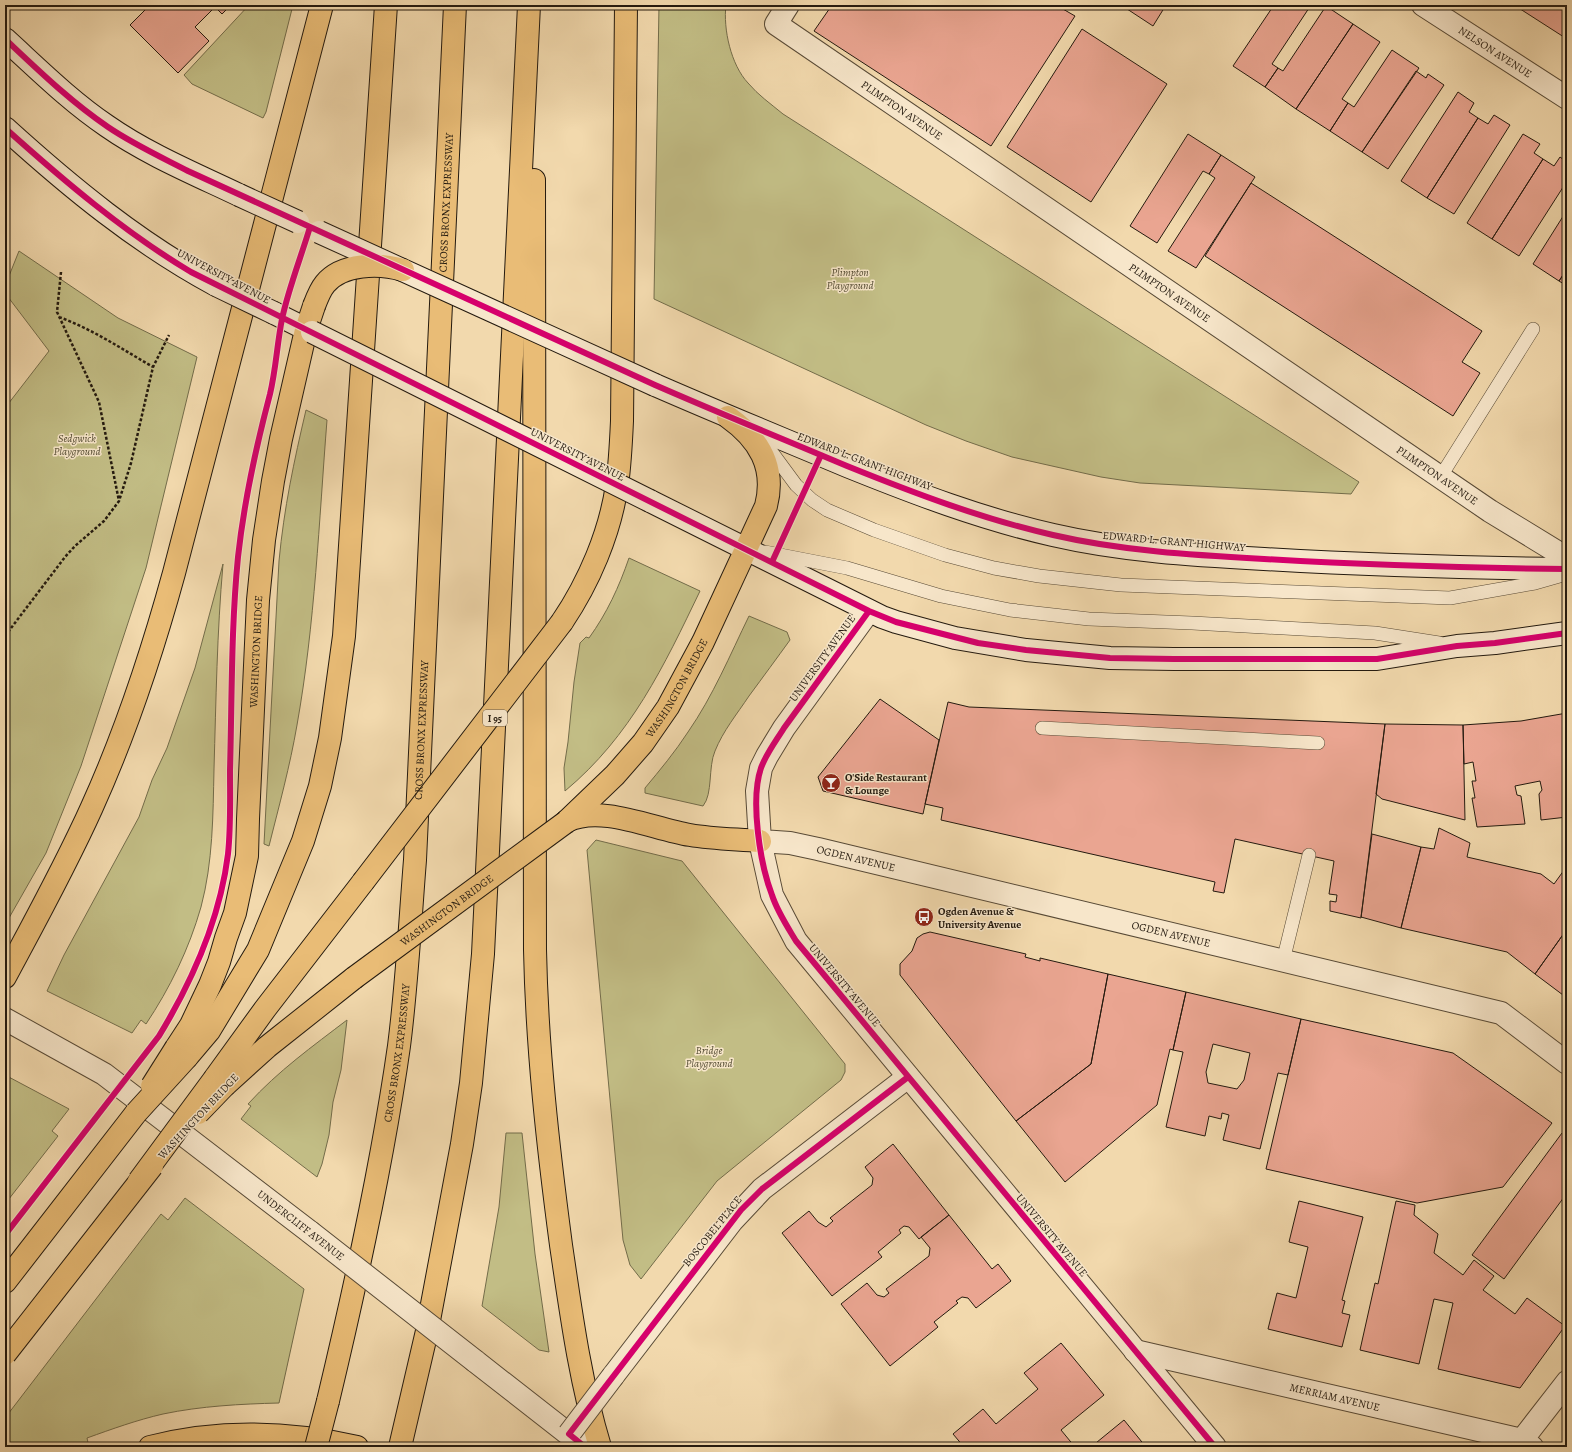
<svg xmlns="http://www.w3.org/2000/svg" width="1572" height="1452" viewBox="0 0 1572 1452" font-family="Alegreya,serif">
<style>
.green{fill:#c2bd85;stroke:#736c4a}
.building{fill:#eaa591;stroke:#241a0f;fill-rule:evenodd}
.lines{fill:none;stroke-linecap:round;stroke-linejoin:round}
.service-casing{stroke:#584a36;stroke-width:14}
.minor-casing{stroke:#584a36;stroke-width:24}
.tertiary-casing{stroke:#584a36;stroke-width:24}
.secondary-casing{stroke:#241a0f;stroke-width:24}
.primary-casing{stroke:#241a0f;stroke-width:24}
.motorway-casing{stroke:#241a0f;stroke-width:24}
.path{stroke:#241a0f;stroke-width:2.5;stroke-dasharray:3 2;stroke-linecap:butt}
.service{stroke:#f7e6ca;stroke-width:13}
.minor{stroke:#f7e6ca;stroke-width:22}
.tertiary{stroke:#f7e6ca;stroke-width:22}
.secondary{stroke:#f7e6ca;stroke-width:22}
.primary{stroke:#e9bc76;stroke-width:22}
.motorway{stroke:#e9bc76;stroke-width:22}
.minor-bridge-casing{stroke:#584a36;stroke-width:24;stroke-linecap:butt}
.secondary-bridge-casing{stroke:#241a0f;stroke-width:24;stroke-linecap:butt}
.primary-bridge-casing{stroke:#241a0f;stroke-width:24;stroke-linecap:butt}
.motorway-bridge-casing{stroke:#241a0f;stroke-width:24;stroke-linecap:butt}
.minor-bridge{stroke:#f7e6ca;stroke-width:22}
.secondary-bridge{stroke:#f7e6ca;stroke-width:22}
.primary-bridge{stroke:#e9bc76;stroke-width:22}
.motorway-bridge{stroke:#e9bc76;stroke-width:22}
.cycleway-casing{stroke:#f7e6ca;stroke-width:8}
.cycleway{stroke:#d6006c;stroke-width:6}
.labels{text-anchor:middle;stroke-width:3;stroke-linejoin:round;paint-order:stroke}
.shield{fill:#f7e6ca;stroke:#635747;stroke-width:1}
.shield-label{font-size:10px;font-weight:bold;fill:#241a0f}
.street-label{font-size:11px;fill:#241a0f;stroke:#f7e6ca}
.park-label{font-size:11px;font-style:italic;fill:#534b32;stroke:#f7e6ca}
.poi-label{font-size:11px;font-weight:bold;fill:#241a0f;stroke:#f7e6ca;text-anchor:start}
</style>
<rect width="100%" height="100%" fill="#f2d9ad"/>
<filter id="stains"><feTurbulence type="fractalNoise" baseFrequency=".005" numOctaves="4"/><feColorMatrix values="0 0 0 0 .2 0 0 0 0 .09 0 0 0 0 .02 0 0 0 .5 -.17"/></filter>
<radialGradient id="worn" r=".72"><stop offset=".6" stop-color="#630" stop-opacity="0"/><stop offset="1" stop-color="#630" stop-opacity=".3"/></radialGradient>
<path class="green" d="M249,5H293L266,112L263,118L192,84L184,75Z
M659,5H726C723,29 731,65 748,83C758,95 771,104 783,114L1359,482L1351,494L1140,483L1101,477L1012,457L966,441L926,425L654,299Z
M19,251L118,318L197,357L146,568L81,766L46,853L5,925V408L49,351L5,293V286Z
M306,410L327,420C319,521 315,624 297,725C290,766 279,806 269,846L264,844L279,561C284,508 294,461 306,410Z
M629,558L700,591C664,666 631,736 565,791L564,768L568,742L574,682L580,643L586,637L589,638C607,613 619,587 629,558Z
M223,564C217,632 216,701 214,769C213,815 213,862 201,907C189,949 170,988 146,1024L141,1020L132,1033L47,991L64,955L139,817L152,780L167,748L195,668Z
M749,616L787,632L790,640C777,658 763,677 749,696C737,714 723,731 715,751C708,767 713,794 703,806L645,793V788C660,770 675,752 688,732C713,696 730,655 749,616Z
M596,840L682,861L845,1064V1072L841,1080L717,1181L641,1279L630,1265L623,1240L587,850Z
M347,1020L341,1070L333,1102L329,1135L322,1164L317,1177L241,1119L251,1106L248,1104C278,1071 313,1046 347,1020Z
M5,1075L69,1109L52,1131L58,1136L5,1204Z
M506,1133H522L535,1254L549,1352L539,1350L482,1306L499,1207Z
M185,1198L304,1289L279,1403C241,1404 201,1406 163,1414C137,1420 112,1429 87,1438L89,1447H5V1418L161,1214L168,1220Z"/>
<path class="building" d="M150,5H231L222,14L215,7L195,27L209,41L178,73L130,25Z
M832,5H1056L1075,16L991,146L814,31Z
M1121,5H1166L1153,26Z
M1274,5H1311L1272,64L1278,68L1265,87L1233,66Z
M1514,5H1567V39Z
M1326,6L1353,24L1296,109L1265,87L1278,68L1283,71Z
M1353,24L1380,42L1342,99L1348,103L1330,131L1296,109Z
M1082,29L1167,84L1091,202L1007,147Z
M1392,50L1419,68L1362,152L1330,131L1348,103L1354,107Z
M1416,71L1426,78L1428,74L1444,85L1388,169L1362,152Z
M1458,92L1474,103L1469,112L1478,118L1427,198L1401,181Z
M1494,115L1510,125L1454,214L1427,198L1478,118L1488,124Z
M1188,134L1221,155L1209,174L1203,171L1157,243L1130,226Z
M1523,134L1540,144L1534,153L1543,159L1492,239L1467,223Z
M1221,155L1255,177L1196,268L1168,251L1215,178L1209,174Z
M1560,157L1567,162V181L1519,256L1492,239L1543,159L1554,166Z
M1251,183L1482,331L1462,362L1480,373L1453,416L1205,256Z
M1567,210V269L1559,281L1533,264Z
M1567,269V286L1559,281Z
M880,699L939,740L923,814L823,791L818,777Z
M948,702L969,707L1385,724L1361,918L1330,911V901L1336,902L1337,895L1329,894L1334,861L1235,839L1224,893L1213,891L1215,882L941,820L943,808L925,804Z
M1567,713V817L1541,820L1539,794L1542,790L1540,781L1515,786L1517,795L1521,796L1525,824L1477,827L1472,798H1475L1472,781H1476L1473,762L1464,764L1463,725L1521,721Z
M1385,724L1463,725L1465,820L1382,799L1376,794Z
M1439,828L1470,843L1467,857L1541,874L1554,884L1567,866V929L1535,974L1507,952L1401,928L1421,847L1434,849Z
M1372,834L1421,847L1401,928L1361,917Z
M1567,929V998L1535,974Z
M930,932L1026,954L1025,957L1040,961V958L1108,974L1091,1064L1016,1121L900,975V964L912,951L917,938L923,934Z
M1108,974L1186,992L1173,1050L1170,1049L1157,1105L1065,1182L1016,1121L1091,1064Z
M1186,992L1301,1019L1288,1075L1278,1073L1260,1149L1223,1140L1229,1115L1222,1113L1221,1119L1209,1116L1205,1136L1166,1127L1183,1052L1173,1050ZM1213,1044L1250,1053L1244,1080L1237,1089L1208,1083L1206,1072Z
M1301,1019L1453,1053L1552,1123L1503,1187L1417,1203L1266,1169Z
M1562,1133L1567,1136V1193L1504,1279L1472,1255Z
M893,1144L949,1215L919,1239L909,1227L904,1226L899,1230L901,1233L878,1252L882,1257L832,1296L782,1233L809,1211L818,1222L826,1227L833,1221L830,1218L872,1185L873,1178L865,1167Z
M1299,1201L1363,1217L1342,1300L1345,1301L1342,1313L1350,1315L1342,1347L1268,1329L1277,1293L1296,1298L1308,1247L1289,1242Z
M1396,1201L1415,1205L1414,1215L1438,1234L1434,1253L1463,1275L1474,1260L1494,1276L1483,1290L1515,1314L1527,1298L1565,1326L1520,1388L1438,1369L1453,1303L1434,1299L1419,1364L1360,1350L1375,1283L1378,1284Z
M949,1215L992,1269L998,1264L1011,1281L976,1308L968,1298L962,1297L956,1301L958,1303L934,1322L938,1327L890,1366L841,1304L867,1283L877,1295L884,1297L889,1293L886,1289L929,1256L930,1248L921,1237Z
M1061,1343L1104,1395L1061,1430L1075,1447H964L953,1434L983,1409L996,1424L1038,1389L1024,1373Z
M1124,1420L1146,1447H1091Z"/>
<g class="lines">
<g class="service-casing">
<path id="service" d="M765,443L796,485L812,500L827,510L874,530L945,555L994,568L1039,576L1121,585L1450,598L1535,583L1563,575
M1441,476L1533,329
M765,552L847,568L941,596L1010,610L1089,619L1192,623L1375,633L1439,643
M1042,728L1318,743
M1283,961L1309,855"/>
</g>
<g class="minor-casing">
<g id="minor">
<path id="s1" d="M788,5L776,24L1490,511L1567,558"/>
<path id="s2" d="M1423,5L1567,98"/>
<path d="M760,841L772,895L796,941L1215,1447"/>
<path d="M5,1019L104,1074L310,1232"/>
<path id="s3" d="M1135,1351L1522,1440L1532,1447"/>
<path d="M475,1361L585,1447"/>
<path d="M613,1376L732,1221L762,1189L908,1077"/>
<path d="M1522,1440L1567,1382"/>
</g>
</g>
<g class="tertiary-casing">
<g id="tertiary">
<path id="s4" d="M869,611L784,728L767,756L761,768L757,791L760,841L790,843L818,849L1501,1013L1567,1063"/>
</g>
</g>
<g class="secondary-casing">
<path id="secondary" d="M5,39C38,69 70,101 107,126C147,154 195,174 239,195
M5,128C70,187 138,243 216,285
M274,313L312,332
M655,385C719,413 783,439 847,466C914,493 982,519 1053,535C1122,551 1193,555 1264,559C1365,565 1466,568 1567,569
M650,501L882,617L896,622L955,638L1026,650L1110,658L1174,659H1377L1457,646L1495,643L1567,633"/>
</g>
<g class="primary-casing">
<g id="primary">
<path d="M567,821C601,804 653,829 690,835C713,839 736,839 760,841"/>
<path id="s5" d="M566,822L615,775L643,743L668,707L703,642L766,506C776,467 759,439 728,417"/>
<path id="s6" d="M176,1048L191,1025L210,985L219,962L226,938L235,913L247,856L248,819L258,600L264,540L273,481L281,439L306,330L314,306"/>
<path d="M225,1085L267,1047L354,978"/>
<path d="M5,1282L136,1113"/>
</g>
</g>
<g class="motorway-casing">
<g id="motorway">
<path d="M534,180L535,950C537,1049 548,1147 561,1245C571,1313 580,1381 600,1447"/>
<path d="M562,622C589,582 610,533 617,485C620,464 621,443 622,421L626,5"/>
<path d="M5,977C35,921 66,865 92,807C126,732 152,653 174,573L322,5"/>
<path d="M187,1057L209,1031L258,950L303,841L320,786L330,738L344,636L386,5"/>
<path d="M215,1078L265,1009L363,882"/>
<path id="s7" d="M328,1401C356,1284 382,1166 399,1046C407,984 410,922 415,860L455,5"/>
<path d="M150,1447C220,1429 287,1431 357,1447"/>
<path d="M400,1447L427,1331L462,1144L471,1083L483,954L529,5"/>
</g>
</g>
<path class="path" d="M61,272L57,312L99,402L119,501
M59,317C92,329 122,349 153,367
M5,636L65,557L75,546L104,521L119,501L131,463L153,367L169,335"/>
<use href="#service" class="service"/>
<use href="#minor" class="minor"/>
<use href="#tertiary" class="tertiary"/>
<use href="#secondary" class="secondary"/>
<use href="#primary" class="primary"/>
<use href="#motorway" class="motorway"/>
<g class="minor-bridge-casing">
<path id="minor-bridge" d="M310,1232L475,1361
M569,1434L613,1376"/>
</g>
<g class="secondary-bridge-casing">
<path id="secondary-bridge" d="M239,195L298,222
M319,232L655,385
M216,285L274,313
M312,332L650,501"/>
</g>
<g class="primary-bridge-casing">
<g id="primary-bridge">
<path d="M314,306C317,298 320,290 325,284C342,263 380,263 403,270"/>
<path id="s8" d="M354,978L566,822"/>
<path d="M152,1086L176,1048"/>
<path d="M198,1113L225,1085"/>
<path d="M5,1354L152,1166"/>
</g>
</g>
<g class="motorway-bridge-casing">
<path id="motorway-bridge" d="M363,882L562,622
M136,1113L187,1057
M139,1181L215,1078
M316,1447L328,1401"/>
</g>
<use href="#minor-bridge" class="minor-bridge"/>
<use href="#secondary-bridge" class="secondary-bridge"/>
<use href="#primary-bridge" class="primary-bridge"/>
<use href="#motorway-bridge" class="motorway-bridge"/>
<g class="cycleway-casing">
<path id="cycleway" d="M5,39C38,70 71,102 108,127C133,144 161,157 188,171L655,385C719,413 783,439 847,466C914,493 982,519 1053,535C1122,551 1193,555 1264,559C1365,565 1466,568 1567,569
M5,128C63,180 124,232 191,272L869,611L896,622L978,643L1026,650L1110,658L1174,659H1377L1457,646L1495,643L1567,633
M772,562L821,455
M869,611L784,728C776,741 766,754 761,768C750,800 760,864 772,895C777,911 787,926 796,941L1215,1447
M5,1235L159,1036C193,980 220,919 228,854C231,826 230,798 230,770C232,699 231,628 238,557C244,502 256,447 270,394C276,369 277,344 282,319C288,290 301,257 310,227
M585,1447L569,1434L741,1210L762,1189L908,1077"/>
</g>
<use href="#cycleway" class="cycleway"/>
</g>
<defs>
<g id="bar-disc" transform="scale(1)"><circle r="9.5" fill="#8f2418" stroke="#f7e6ca"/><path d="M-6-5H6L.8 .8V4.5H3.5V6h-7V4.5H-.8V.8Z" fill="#fff"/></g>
<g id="bus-disc" transform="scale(1)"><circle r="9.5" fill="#8f2418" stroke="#f7e6ca"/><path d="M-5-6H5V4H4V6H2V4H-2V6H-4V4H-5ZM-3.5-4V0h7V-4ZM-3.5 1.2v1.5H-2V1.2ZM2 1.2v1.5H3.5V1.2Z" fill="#fff"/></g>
</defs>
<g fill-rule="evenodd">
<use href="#bar-disc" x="831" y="783"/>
<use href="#bus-disc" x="924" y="917"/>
</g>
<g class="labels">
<rect class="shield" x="483" y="710" width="24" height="16" rx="3"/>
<g class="shield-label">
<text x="495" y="722">I 95</text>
</g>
<g class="street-label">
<text dy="4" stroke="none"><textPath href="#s2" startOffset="86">NELSON AVENUE</textPath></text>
<text dy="4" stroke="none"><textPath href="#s1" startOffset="175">PLIMPTON AVENUE</textPath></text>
<text dy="4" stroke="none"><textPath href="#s7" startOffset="1207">CROSS BRONX EXPRESSWAY</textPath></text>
<text transform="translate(224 276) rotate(28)" y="4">UNIVERSITY AVENUE</text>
<text dy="4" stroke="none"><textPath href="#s1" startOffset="499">PLIMPTON AVENUE</textPath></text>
<text transform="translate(578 454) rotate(27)" y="4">UNIVERSITY AVENUE</text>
<text transform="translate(865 461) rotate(21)" y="4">EDWARD L. GRANT HIGHWAY</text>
<text dy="4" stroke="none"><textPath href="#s1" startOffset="823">PLIMPTON AVENUE</textPath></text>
<text transform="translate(1174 541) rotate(5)" y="4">EDWARD L. GRANT HIGHWAY</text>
<text dy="4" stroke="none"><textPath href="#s6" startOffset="411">WASHINGTON BRIDGE</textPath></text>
<text transform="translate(822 658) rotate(-54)" y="4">UNIVERSITY AVENUE</text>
<text dy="4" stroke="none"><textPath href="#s5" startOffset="175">WASHINGTON BRIDGE</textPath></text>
<text dy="4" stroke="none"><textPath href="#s7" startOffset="679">CROSS BRONX EXPRESSWAY</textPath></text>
<text dy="4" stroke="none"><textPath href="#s4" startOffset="362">OGDEN AVENUE</textPath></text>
<text dy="4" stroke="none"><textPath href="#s8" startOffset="115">WASHINGTON BRIDGE</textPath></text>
<text dy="4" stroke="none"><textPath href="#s4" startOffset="686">OGDEN AVENUE</textPath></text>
<text transform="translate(845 985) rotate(50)" y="4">UNIVERSITY AVENUE</text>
<text dy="4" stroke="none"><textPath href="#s7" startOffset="355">CROSS BRONX EXPRESSWAY</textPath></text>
<text transform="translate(198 1116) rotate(-47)" y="4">WASHINGTON BRIDGE</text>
<text transform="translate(301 1225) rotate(38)" y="4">UNDERCLIFF AVENUE</text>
<text transform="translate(712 1231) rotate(-51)" y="4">BOSCOBEL PLACE</text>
<text transform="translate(1052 1235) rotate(50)" y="4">UNIVERSITY AVENUE</text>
<text dy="4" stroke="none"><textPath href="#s3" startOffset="205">MERRIAM AVENUE</textPath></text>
</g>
<g class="park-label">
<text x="850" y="276">Plimpton<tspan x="850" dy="13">Playground</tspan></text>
<text x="77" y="442">Sedgwick<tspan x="77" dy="13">Playground</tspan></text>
<text x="709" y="1054">Bridge<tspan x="709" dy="13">Playground</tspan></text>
</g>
<g class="poi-label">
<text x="845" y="781">O'Side Restaurant<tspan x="845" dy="13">&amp; Lounge</tspan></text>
<text x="938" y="915">Ogden Avenue &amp;<tspan x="938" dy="13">University Avenue</tspan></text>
</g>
</g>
<rect width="1572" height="1452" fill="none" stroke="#f2d9ad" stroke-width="20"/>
<rect x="6" y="6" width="1560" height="1440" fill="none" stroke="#241a0f" stroke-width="2"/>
<rect x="10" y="10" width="1552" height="1432" fill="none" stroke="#241a0f"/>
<rect width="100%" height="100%" filter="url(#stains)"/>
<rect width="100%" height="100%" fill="url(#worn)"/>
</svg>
